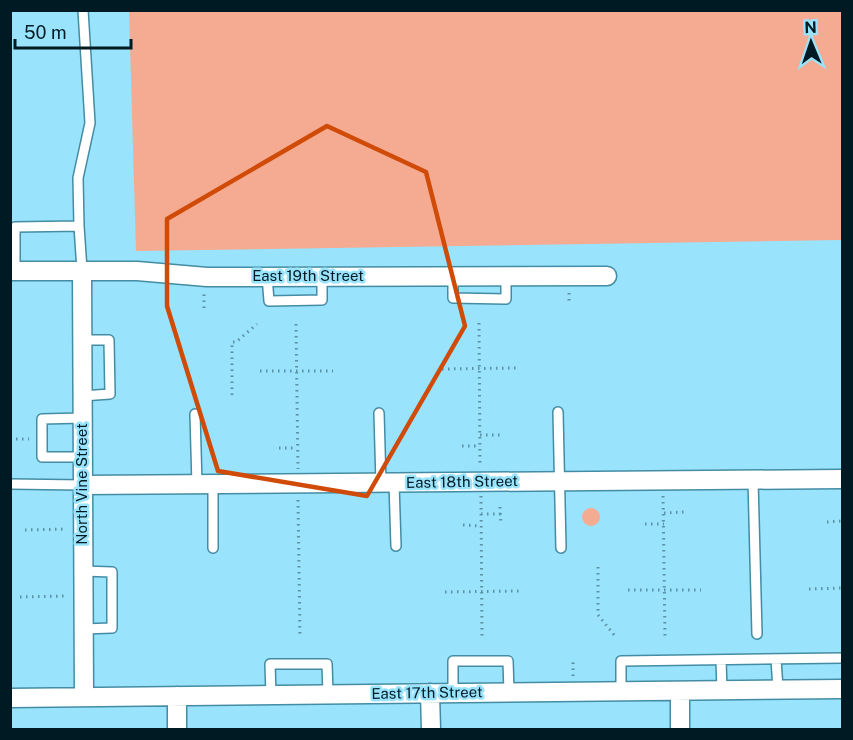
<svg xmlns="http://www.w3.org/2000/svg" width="853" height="740" viewBox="0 0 853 740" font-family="'Public Sans',sans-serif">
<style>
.green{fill:#f5ab91}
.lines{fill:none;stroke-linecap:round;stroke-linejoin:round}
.lane-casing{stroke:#438ca3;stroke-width:12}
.street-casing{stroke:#438ca3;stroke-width:21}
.path{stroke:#5a91a3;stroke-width:3;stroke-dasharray:1.5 4.5;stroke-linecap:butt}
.lane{stroke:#fff;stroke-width:9}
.street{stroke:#fff;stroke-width:18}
.marked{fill:none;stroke:#d04b07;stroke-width:4.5;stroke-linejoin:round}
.labels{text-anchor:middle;stroke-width:5;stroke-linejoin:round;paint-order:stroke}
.street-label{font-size:15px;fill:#001a23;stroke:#99e3fc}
</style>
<rect width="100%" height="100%" fill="#99e3fc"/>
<path class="green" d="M129,11H842V240L136,251Z
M582 517a9 9 0 1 1 18 0a9 9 0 1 1-18 0Z"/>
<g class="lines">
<g class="lane-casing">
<path id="lane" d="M79,226L78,178L90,123L83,10
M15,271V227L79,226L82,270
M267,276L269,301L322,300V276
M453,276V298L506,299V276
M81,340H109L110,394L82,396
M558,412L561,548
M379,413L381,484
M195,414L197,485
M82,418L42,419V457H83
M753,480L757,634
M394,483L396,546
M10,484L82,485
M213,548V485
M83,571L112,572V628L83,629
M776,659L778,689
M721,660L722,690
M621,691V661L842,658
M453,693V661H508L509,692
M271,695L270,664H327L328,694"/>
</g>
<g class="street-casing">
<path id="street" d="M82,270L84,697
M10,271H137L207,277L607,276
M82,485L842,479
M680,691V730
M430,693L431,730
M10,698L842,689
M177,730V696"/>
</g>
<path class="path" d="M569,293V304
M204,308V293
M479,323L480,465
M296,324L298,469
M442,369L517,368
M260,371H333
M232,395V342H236L257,324
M480,435H500
M10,439H29
M462,446H480
M279,448H297
M481,496L482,638
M663,496L665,636
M298,500L300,638
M500,507L501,525
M664,513L684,512
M481,514H501
M827,522L842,521
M645,524H664
M463,525L481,526
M25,530L67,529
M598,567V615L615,636
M809,589L842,588
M628,590H701
M445,592L519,591
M20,597L67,596
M573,676V658"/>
<use href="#lane" class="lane"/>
<use href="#street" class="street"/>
</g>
<path class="marked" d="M327,126L426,172L465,326L367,496L218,471L167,306V219Z"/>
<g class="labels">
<g class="street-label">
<text x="308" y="281">East 19th Street</text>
<text transform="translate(462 482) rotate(-1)" y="5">East 18th Street</text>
<text transform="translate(82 484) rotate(-90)" y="5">North Vine Street</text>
<text transform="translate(427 693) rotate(-1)" y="5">East 17th Street</text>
</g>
</g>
<rect width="853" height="740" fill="none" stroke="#001a23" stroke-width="24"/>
<g transform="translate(811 42) rotate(358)" stroke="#99e3fc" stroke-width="4.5" paint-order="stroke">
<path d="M0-4.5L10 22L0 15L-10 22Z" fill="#001a23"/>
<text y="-9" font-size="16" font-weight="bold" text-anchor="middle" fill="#001a23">N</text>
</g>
<path d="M15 39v9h116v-9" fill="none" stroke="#001a23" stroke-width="3"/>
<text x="24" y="39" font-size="18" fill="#001a23" stroke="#99e3fc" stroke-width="4.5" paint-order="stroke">50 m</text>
</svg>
